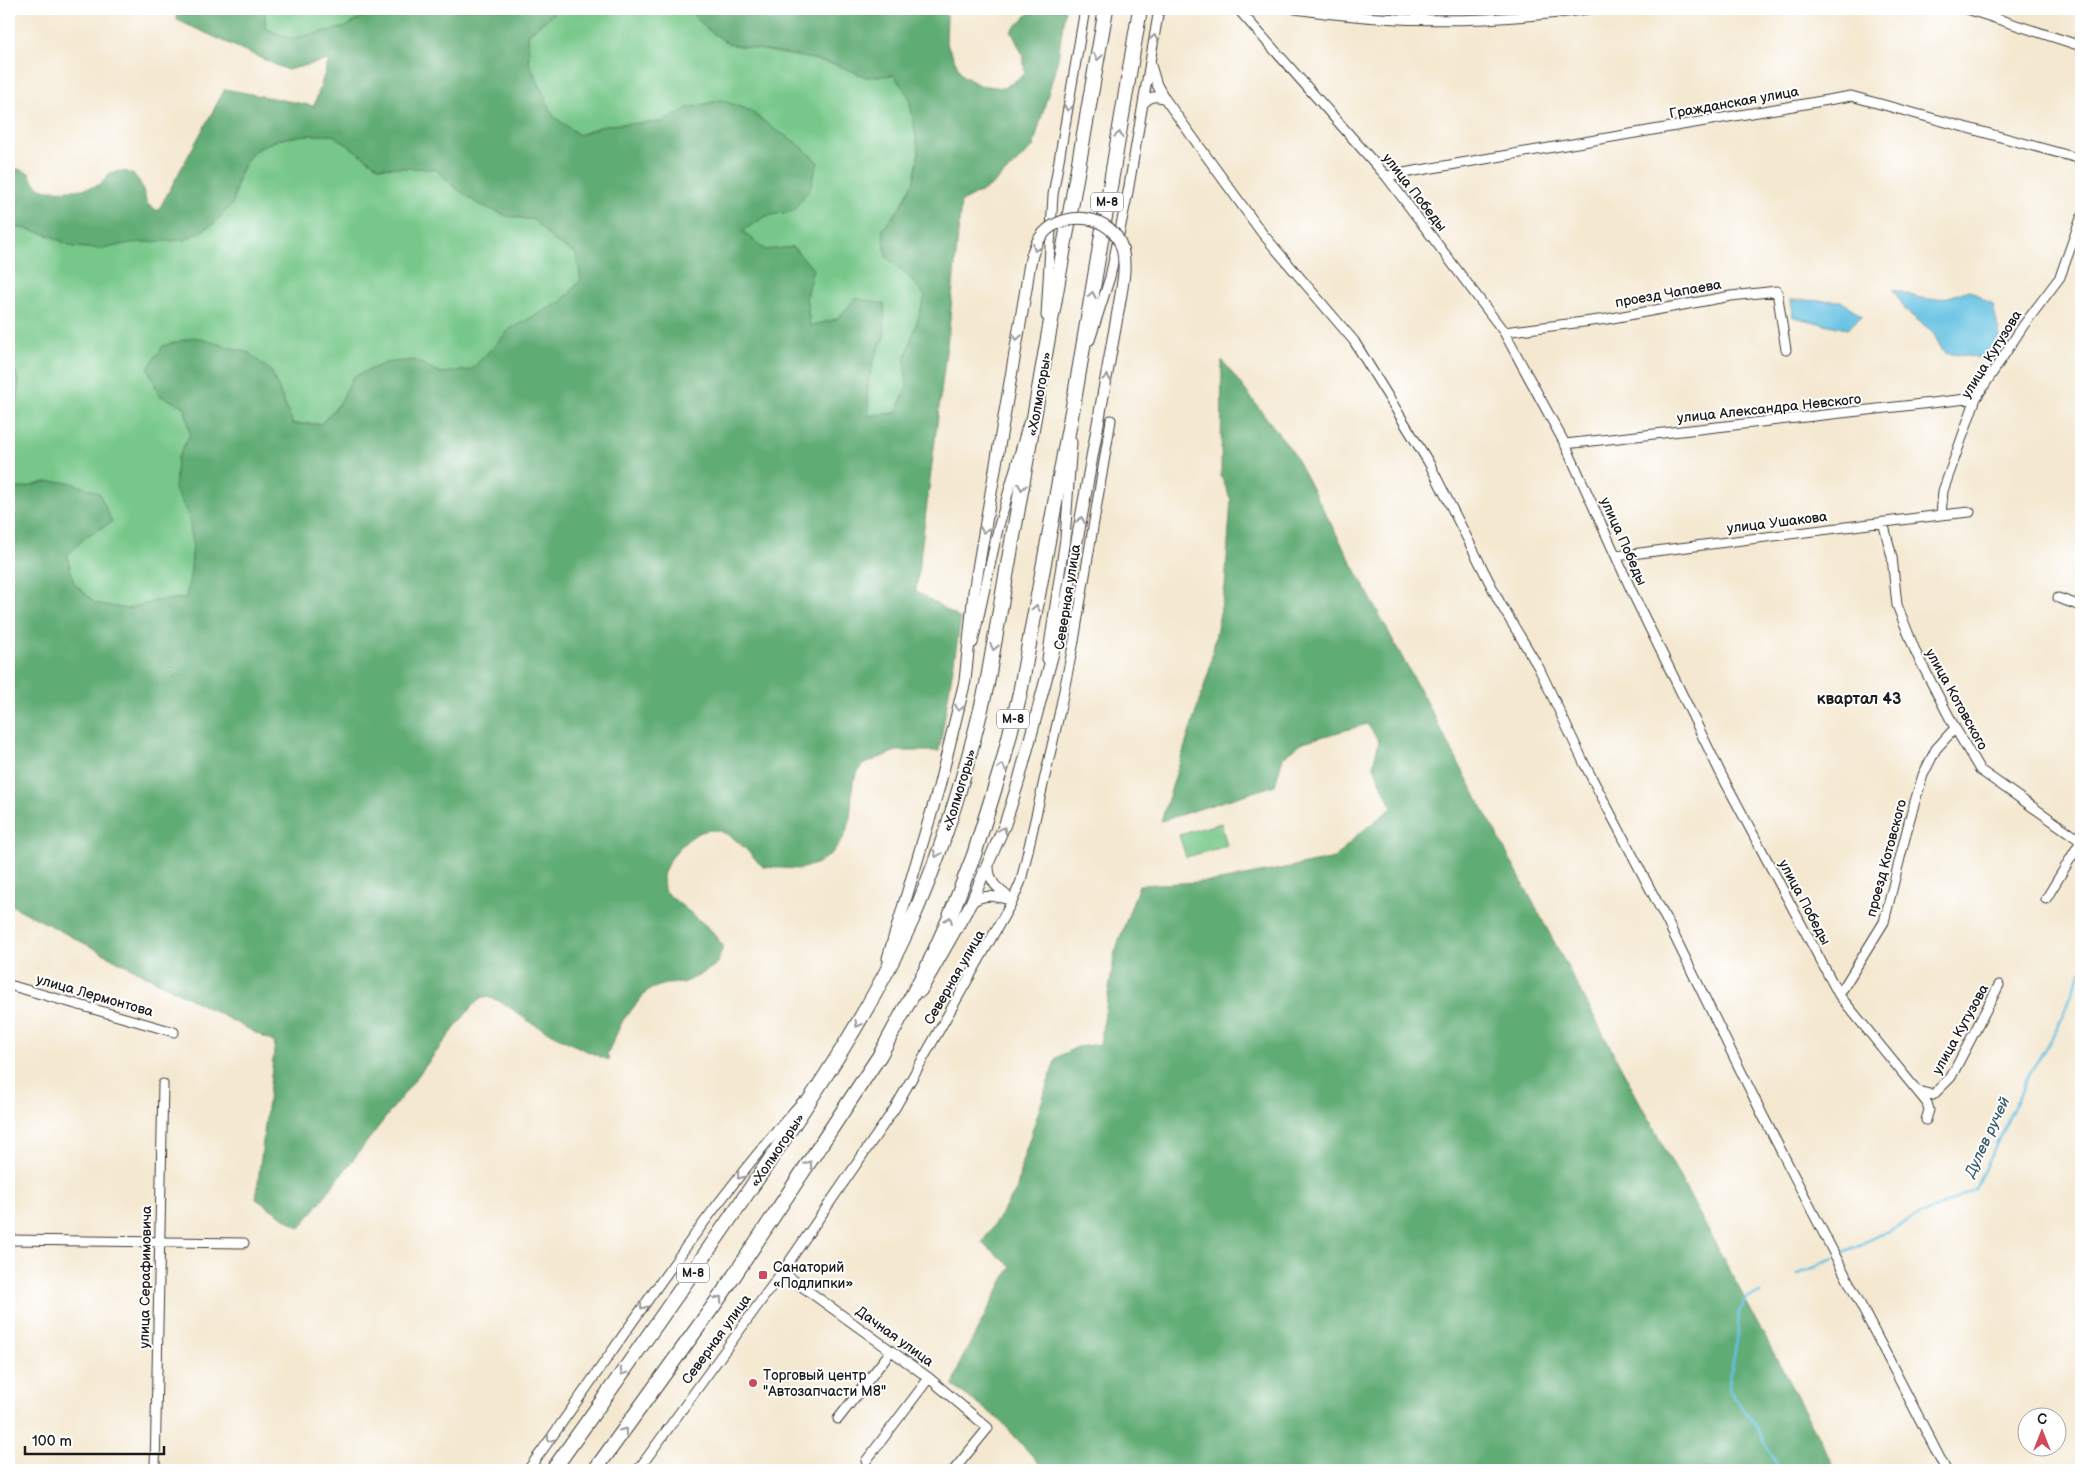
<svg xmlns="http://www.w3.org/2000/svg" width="2090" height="1479" viewBox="0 0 2090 1479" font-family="'Balsamiq Sans',sans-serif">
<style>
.green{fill:#76c789;stroke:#497252}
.forest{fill:#60ac75;stroke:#3e6448}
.water{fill:#63c1e2;stroke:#406e7f}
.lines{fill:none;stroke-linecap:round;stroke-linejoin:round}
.stream{stroke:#63c1e2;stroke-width:2.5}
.minor-casing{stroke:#3c3b37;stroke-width:11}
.major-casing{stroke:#3c3b37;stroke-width:13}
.highway-casing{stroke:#3c3b37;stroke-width:16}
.minor{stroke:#fff;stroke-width:9}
.major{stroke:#fff;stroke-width:11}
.highway{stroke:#fff;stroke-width:14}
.major-bridge-casing{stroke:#3c3b37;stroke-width:13;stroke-linecap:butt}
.major-bridge{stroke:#fff;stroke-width:11}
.oneway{stroke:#999}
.poi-dot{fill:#d1495b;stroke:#fff;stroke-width:2}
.labels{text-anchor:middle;stroke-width:4;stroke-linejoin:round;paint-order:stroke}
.shield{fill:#fff;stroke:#606060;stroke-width:1}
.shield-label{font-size:12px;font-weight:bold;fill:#1c1c1c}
.street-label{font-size:14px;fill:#1c1c1c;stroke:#fff}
.poi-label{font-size:14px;fill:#1c1c1c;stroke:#fff;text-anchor:start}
.water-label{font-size:15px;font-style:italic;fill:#385e6b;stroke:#fff}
.quarter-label{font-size:16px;font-weight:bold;fill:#1c1c1c;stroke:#fff}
</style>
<rect width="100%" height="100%" fill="#fff"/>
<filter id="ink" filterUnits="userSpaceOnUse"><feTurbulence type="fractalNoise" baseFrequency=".02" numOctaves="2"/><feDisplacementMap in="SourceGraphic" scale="10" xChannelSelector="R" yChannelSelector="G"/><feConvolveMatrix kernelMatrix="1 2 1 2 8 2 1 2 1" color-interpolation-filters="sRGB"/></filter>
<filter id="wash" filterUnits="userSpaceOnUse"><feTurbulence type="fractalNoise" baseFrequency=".0096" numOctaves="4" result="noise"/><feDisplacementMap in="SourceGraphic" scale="20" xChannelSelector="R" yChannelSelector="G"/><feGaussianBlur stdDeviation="1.12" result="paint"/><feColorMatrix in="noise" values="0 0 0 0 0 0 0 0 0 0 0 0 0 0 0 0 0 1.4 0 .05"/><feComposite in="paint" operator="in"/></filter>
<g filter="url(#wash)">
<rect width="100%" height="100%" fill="#f4e8d0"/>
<path class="green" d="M265,9H375L346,27L291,39L265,28Z
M552,9H688L707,29L729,44L813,59L840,66L866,77L894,75L909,97L919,152L914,181L901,206L883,229L886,257L908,275L925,296L905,360L907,387L896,413L868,416C866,381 870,367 885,335L856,298L837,319L810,326L806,296L812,269L793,247L765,250L742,230L766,216L793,211L771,127L749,110L688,108L663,122L605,125L579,135L553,116L529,62L528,34L553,14Z
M305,135H333L379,167L435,169L456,188L507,216L534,220L553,240L576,254L582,280L561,302L510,329L471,370L441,373L414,360L353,377L340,403L321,424H293L271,371L159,395L185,407L190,434L177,460L175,489L188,514L193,542L191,571L186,598L155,601L127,609L95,603L74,583L67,556L88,535L112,522L46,482L18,490L9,487V416L12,414L20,388L9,352V225L46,234L74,247L102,249L130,243L233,204C242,151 254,143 305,135Z
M1221,823L1227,846L1186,857L1179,835Z"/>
<path class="forest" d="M176,9H265V28L291,39L346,27L375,9H552L553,14L528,34L529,62L553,116L579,135L605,125L663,122L688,108L721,100L749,110L771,127L797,143L818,162L810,188L793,211L766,216L742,231L765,250L793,247L813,269L806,296L810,326L837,319L856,298L884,304L885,335L873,360L867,387L869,416L896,413L907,387L905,360L925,296L908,275L886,257L883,229L901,206L914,181L919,152L909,97L894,75L866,77L840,66L813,59L729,44L707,29L688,9H807L813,13V9H941L947,16L946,42L962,75L979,85L1004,88L1025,74L1023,55L1011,31L1033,9H1065L1058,59L1033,147L990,187L961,202L949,328L916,591L961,619L939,751H896L862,765L853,781L850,820L844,837L833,852L818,863L800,869L763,867C751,855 738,838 722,832C699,822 672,851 664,872C662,877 664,885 664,891L710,929L723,946L717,964L700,975L683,983L665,984L648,990L623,1020L607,1054L609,1060C584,1051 556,1036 532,1023C515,1014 503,997 482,997L472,1006L300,1228L256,1199L275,1043L9,904V487C23,491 33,484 47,482C68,480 80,485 99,493L112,522L88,535L67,556L74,583L95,603L127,609L155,601L186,598L191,571L193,542L188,514L175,489L177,460L190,434L185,407L159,395L148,368L163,346L194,337L249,353L271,371L293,424H321L340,403L353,377L385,363L414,360L441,373L471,370L510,329L561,302L581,280L576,254L553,240L534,220L507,216L478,204L456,188L435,169L379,167L333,135H305L278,139L253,151L238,175L233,203L215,223L186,240L130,243L102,249L74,247L46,234L9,225V170L18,169L29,173C32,179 36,187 44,189C56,192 94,190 102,183C105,180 107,176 109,173C137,166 141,181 147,204L158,211L225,89L314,106L329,60L287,70L177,20Z
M9,352L20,388L12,414L9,416Z
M1222,360L1292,451L1836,1470H1045L1000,1420L953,1386L961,1361L1011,1266L982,1243L1017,1189L1022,1162L1056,1058L1077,1047L1100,1044L1115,952L1139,885L1220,881L1335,858L1356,836L1392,808L1373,765L1379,741L1367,724L1303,742L1283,757L1275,785L1161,821L1209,671L1225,587L1231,500L1221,476Z"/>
<path class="water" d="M1893,289C1928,302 1934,303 1969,290L1993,305L2000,337L1983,358L1944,353L1932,331L1907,312Z
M1791,300L1841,301L1862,316L1847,329L1793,317Z"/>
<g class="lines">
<path class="stream" d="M1838,1255L1975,1189L2029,1075L2058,1027L2081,971
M1797,1275L1833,1258
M1760,1293L1748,1297L1739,1312L1737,1340L1728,1389L1754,1423L1780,1470"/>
</g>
</g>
<g filter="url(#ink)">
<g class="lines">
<g class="minor-casing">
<path id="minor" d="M1238,9L1386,176L1504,332L1565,444L1633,594L1721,774L1839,995L1927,1103L1929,1110L1926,1120
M1295,9C1393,24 1491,23 1589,9
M1967,9L2081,46
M1150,62L1157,85L1165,99L1262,233L1354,341L1429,463L1500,603L1539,668L1584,763L1667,921L1762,1114L1946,1470
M1143,104C1150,96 1156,95 1165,99
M1386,176L1851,96L2081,159
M1046,316L1053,195L1085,9
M1504,332L1607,319L1731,296L1777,291L1786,350
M1090,340L1110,277L1128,192L1159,9
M1565,444L1976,398
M1970,512L1941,515L1943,491L1976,398L2023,326L2060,277L2081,218
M1883,522L1892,557L1897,605L1916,653L1955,728L1980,770L2081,841
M1616,556L1941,515
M2058,598L2081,606
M973,643L998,529L1028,423
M1047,659L1065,539L1072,442
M989,863C988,883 998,889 1013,900
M2046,899L2081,841
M971,903C984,893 994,896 1010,900
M9,985L174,1032
M1839,995L1884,922L1910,818L1923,775L1936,749L1955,728
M1918,1091L1933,1095L1951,1077L1999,985
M9,1240L244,1243
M782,1272L929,1378L988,1428L954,1470
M838,1419L891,1351
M866,1461L929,1378
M155,1470L163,1084
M528,1470C618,1347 699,1216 802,1102
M638,1470L782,1272L895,1108L1013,900L1021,881L1059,715L1074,641L1111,420"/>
</g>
<g class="major-casing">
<path id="major" d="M888,958L939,787L965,681L974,592L1026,289
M921,991L971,903L1005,824L1019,780L1065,608L1119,306"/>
</g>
<g class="highway-casing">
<path id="highway" d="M553,1470C622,1374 690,1277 757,1179C813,1096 869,1014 911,922C945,846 968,766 987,684L1106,9
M595,1470L722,1294L880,1055L927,968L949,919L974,855L1003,762L1020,693L1075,395L1140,9"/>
</g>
<use href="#minor" class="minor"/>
<use href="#major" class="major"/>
<use href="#highway" class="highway"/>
<g class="major-bridge-casing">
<path id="major-bridge" d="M1026,289C1029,270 1030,249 1043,234C1065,209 1112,214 1122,248C1127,268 1122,287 1119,306"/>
</g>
<use href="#major-bridge" class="major-bridge"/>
</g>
<defs><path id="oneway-chevron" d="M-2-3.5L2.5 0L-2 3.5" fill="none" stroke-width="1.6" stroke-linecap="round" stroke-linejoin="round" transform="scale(1.25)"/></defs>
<g class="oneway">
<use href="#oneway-chevron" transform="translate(1154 38) rotate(-80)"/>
<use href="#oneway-chevron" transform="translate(1098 57) rotate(100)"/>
<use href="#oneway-chevron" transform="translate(1068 108) rotate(100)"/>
<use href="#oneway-chevron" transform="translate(1119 135) rotate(-80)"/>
<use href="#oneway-chevron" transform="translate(1036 248) rotate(115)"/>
<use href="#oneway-chevron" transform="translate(1092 295) rotate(-80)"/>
<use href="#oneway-chevron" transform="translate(1017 337) rotate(100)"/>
<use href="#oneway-chevron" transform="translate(1107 378) rotate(-80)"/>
<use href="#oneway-chevron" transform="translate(1022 487) rotate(100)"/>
<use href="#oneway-chevron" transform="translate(1081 520) rotate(-80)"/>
<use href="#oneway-chevron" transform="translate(984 530) rotate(99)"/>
<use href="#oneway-chevron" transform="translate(1036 608) rotate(-80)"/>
<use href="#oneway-chevron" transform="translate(994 647) rotate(101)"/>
<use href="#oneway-chevron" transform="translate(959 708) rotate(102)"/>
<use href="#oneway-chevron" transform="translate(1002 767) rotate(-75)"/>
<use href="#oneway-chevron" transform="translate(1003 830) rotate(-68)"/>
<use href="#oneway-chevron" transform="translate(937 854) rotate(111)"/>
<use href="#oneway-chevron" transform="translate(949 920) rotate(-67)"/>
<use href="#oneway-chevron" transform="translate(858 1024) rotate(119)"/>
<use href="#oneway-chevron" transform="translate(809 1164) rotate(-57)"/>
<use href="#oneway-chevron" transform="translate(740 1176) rotate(129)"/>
<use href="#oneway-chevron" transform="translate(719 1299) rotate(-55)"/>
<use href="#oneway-chevron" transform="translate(643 1306) rotate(125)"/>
<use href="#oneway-chevron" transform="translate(623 1372) rotate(125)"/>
<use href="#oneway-chevron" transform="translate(624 1431) rotate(-54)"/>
<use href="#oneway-chevron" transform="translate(550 1439) rotate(125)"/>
</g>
</g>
<g class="poi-dot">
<rect x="758" y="1270" width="10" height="10" rx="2.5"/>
<circle cx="753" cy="1383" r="5"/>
</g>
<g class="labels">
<g class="shield">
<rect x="1091" y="192.5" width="32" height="19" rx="4"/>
<rect x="997" y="709.5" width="32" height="19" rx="4"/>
<rect x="677" y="1263.5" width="32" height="19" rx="4"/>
</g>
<g class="shield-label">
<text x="1107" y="206">М-8</text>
<text x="1013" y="723">М-8</text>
<text x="693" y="1277">М-8</text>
</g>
<g class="street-label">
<text transform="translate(1734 102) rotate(-10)" y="5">Гражданская улица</text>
<text transform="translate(1415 192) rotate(52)" y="5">улица Победы</text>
<text transform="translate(1668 293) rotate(-10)" y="5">проезд Чапаева</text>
<text transform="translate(1991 354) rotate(-58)" y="5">улица Кутузова</text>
<text transform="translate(1039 394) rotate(-80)" y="5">«Холмогоры»</text>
<text transform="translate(1769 408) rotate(-6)" y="5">улица Александра Невского</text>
<text transform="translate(1777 522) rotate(-7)" y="5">улица Ушакова</text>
<text transform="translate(1624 541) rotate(66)" y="5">улица Победы</text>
<text transform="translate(1067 597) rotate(-81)" y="5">Северная улица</text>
<text transform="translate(1957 699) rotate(61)" y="5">улица Котовского</text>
<text transform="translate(959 790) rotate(-73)" y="5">«Холмогоры»</text>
<text transform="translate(1886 858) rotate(-75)" y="5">проезд Котовского</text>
<text transform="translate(1805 902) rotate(62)" y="5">улица Победы</text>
<text transform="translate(954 977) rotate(-60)" y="5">Северная улица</text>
<text transform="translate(95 995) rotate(16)" y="5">улица Лермонтова</text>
<text transform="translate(1960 1029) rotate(-61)" y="5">улица Кутузова</text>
<text transform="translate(777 1150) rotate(-56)" y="5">«Холмогоры»</text>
<text transform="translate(145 1277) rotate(-89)" y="5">улица Серафимовича</text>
<text transform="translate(895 1336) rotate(36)" y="5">Дачная улица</text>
<text transform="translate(716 1339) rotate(-54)" y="5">Северная улица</text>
</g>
<g class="poi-label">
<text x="773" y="1272">Санаторий<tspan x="773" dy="16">«Подлипки»</tspan></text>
<text x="763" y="1380">Торговый центр<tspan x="763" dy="16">"Автозапчасти М8"</tspan></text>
</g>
<g class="water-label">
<text transform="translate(1987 1137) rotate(-65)" y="5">Дулев ручей</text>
</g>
<g class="quarter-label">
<text x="1859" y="704">квартал 43</text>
</g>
</g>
<rect width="2090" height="1479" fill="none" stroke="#fff" stroke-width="30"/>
<g transform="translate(2042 1432)"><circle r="24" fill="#ffffff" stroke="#a4a4a4"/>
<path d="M0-4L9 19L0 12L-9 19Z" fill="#d1495b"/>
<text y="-8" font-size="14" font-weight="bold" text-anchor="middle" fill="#1c1c1c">С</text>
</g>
<path d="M25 1446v8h139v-8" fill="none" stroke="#1c1c1c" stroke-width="2.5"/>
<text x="32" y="1446" font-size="15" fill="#1c1c1c" stroke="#ffffff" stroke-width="4" paint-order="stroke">100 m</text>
</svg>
